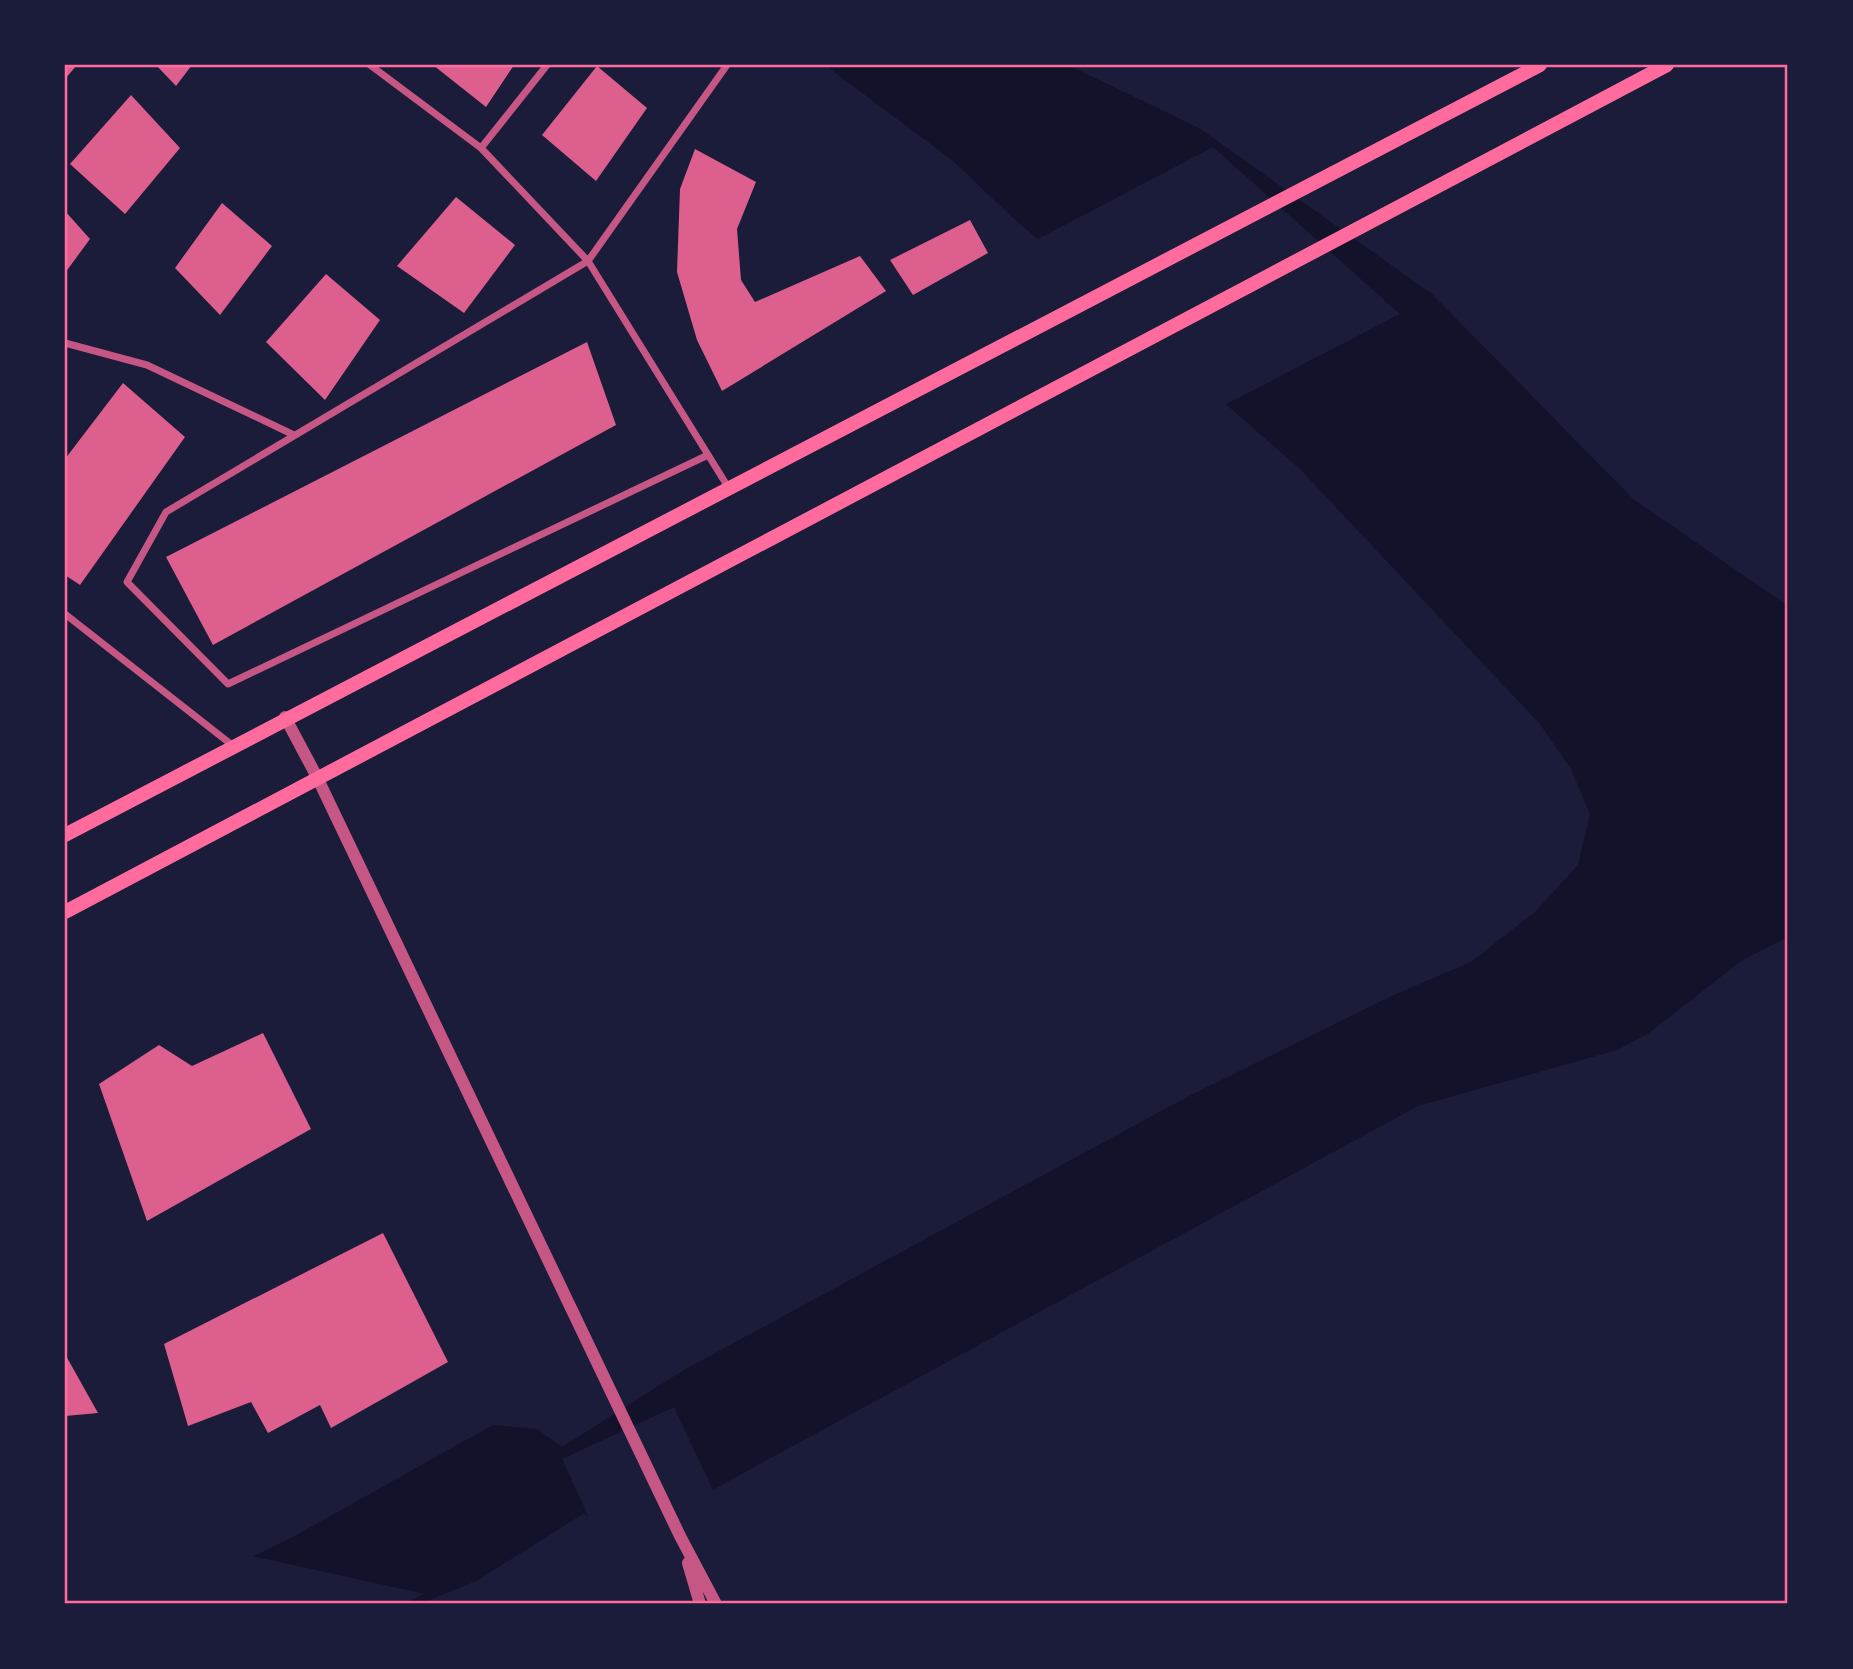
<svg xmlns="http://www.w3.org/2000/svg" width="1853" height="1669" viewBox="0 0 1853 1669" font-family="'Titillium Web',sans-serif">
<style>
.water{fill:#12122b}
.pier{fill:#1b1b3a}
.building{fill:#dd5f8e}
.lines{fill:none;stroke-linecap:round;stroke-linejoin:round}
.minor{stroke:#c65784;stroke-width:7}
.tertiary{stroke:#c65784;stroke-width:12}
.secondary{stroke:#ff6b9d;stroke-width:14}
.neatline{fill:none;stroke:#ff6b9d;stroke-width:2.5}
</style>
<rect width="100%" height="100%" fill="#1b1b3a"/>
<path class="water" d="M825,65H1068L1199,128L1433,295L1633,499L1788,606V937L1741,961L1649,1033L1617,1050L1418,1106L631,1534L583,1514L476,1581L420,1604H155L291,1538L493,1425L537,1429L562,1447L684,1370L1189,1096L1396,994L1471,962L1535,912L1578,865L1590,814L1571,769L1540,724L1300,469L1009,214L952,160Z"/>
<path class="pier" d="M1213,147L1400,314L1221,407L1034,241Z
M674,1407L715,1494L632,1538L590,1520L562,1459Z
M248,1555L425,1594L403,1604H151Z"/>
<path class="building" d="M65,65H77L65,79Z
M156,65H192L176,86Z
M433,65H514L486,107Z
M597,66L647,108L596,181L542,135Z
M131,95L180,148L125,214L70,164Z
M695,149L756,182L737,229L741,280L755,302L860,256L886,291L722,391L697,340L677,272L680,189Z
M456,197L515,245L464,313L397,266Z
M222,203L272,246L220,315L175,268Z
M65,211L90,239L65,273Z
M970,220L988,253L913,295L890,260Z
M326,274L380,320L325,400L266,342Z
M587,342L616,425L213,645L166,557Z
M123,383L185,437L80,585L65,575V459Z
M263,1033L311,1129L147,1221L99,1084L159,1045L192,1066Z
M383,1233L448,1362L331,1428L320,1405L268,1433L251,1402L188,1426L164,1344Z
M65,1354L98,1413L65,1416Z"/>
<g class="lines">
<path class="minor" d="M370,65L481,148
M547,65L481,148L588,261L166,512L127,582L228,684L708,455
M727,65L588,261L728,487
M65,343L147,365L294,435
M65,614L232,745"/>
<path class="tertiary" d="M285,717L317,777L680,1536L716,1604
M688,1563L700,1604"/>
<path class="secondary" d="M65,835L1540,65
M65,912L1667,65"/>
</g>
<rect width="1853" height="1669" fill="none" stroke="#1b1b3a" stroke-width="133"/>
<rect x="66" y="66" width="1720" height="1536" class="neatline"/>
</svg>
